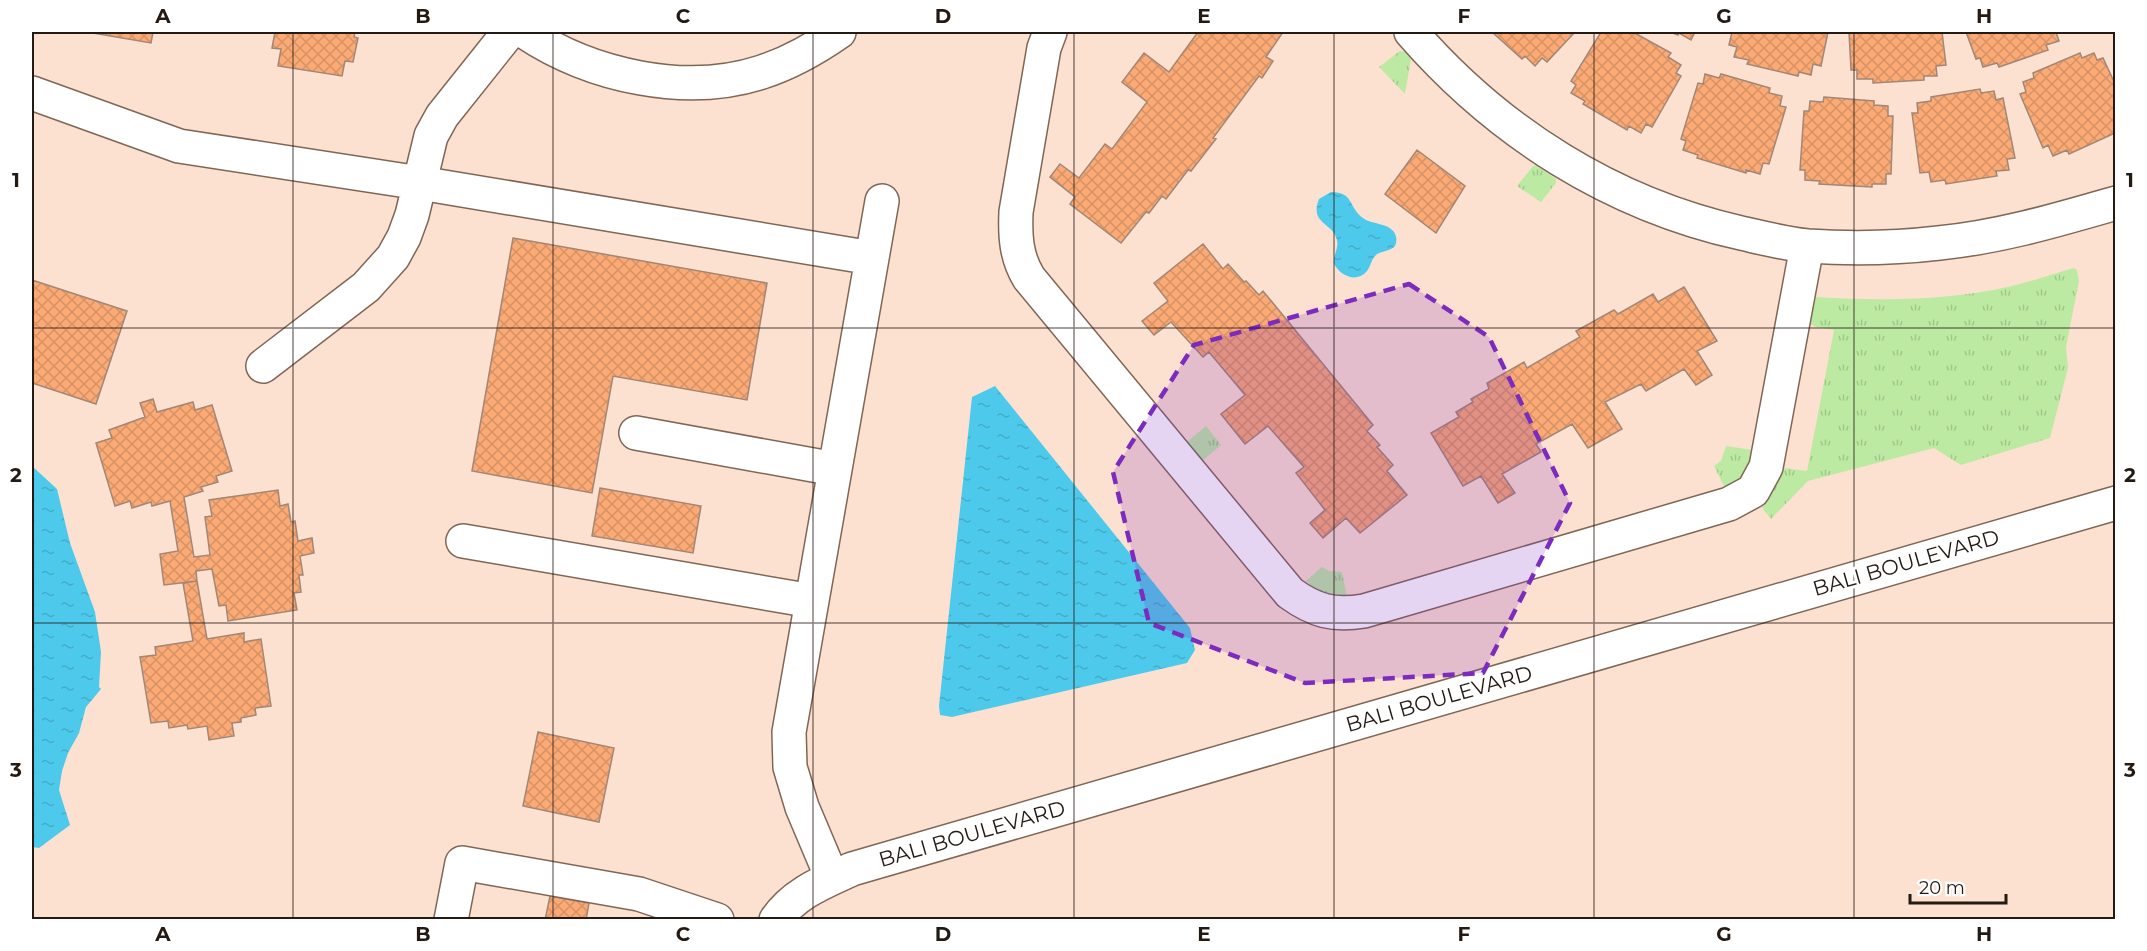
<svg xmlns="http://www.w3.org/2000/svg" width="2147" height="951" viewBox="0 0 2147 951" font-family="Montserrat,sans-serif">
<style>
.grass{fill:url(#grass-tufts)}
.water{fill:url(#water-ripples)}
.building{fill:url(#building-cross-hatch);stroke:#a18777;stroke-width:1.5}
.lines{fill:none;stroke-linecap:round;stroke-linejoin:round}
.minor-casing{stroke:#7f6657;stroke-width:36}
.minor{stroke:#fff;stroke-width:33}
.marked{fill:#7b2cbf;fill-opacity:0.2;stroke:#7b2cbf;stroke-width:4.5;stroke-dasharray:12 8;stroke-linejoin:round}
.grid{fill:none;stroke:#241a14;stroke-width:1.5;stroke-opacity:0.55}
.labels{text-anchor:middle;stroke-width:6;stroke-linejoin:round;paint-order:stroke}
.street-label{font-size:21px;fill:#241a14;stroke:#fff}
.neatline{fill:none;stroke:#241a14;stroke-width:2}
.grid-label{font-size:20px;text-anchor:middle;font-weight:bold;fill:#241a14}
</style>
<defs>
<pattern id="grass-tufts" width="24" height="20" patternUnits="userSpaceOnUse" patternTransform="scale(1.5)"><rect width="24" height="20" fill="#bceaa3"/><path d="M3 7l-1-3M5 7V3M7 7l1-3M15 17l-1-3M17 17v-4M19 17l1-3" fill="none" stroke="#a1c88b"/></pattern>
<pattern id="water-ripples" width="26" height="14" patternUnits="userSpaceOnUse" patternTransform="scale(1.5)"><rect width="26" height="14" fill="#4dcaeb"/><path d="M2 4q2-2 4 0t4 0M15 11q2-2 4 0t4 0" fill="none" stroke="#43adc9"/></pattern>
<pattern id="building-cross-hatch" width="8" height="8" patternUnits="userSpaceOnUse" patternTransform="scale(1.5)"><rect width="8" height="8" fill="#fbaa75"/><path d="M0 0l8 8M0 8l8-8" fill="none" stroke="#d79264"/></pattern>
</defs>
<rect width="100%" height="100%" fill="#fde1d0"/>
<path class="grass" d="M1400,51L1406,52L1411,59L1405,94L1379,67Z
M1537,165L1556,179V183L1541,202L1517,186L1533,166Z
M2074,268L2077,270L2079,281L2066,347L2068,368L2050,438L1961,465L1934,448L1808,481L1771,519L1762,508L1785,468L1807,471L1834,330L1816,327L1810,324L1816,297C1882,301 1947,301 2012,286C2033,281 2053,274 2074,268Z
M1206,426L1221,445L1202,461L1187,442Z
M1726,446L1753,450C1749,465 1743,488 1724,486L1714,466L1721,461Z
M1322,567L1329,571L1342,572L1347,597C1329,599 1319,593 1306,581Z"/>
<path class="water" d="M1331,192C1354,192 1348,207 1363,218C1372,225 1386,222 1394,232C1397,237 1397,241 1395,246C1390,251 1383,251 1377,254C1371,259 1371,266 1367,271C1356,284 1340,275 1334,264C1333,255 1339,248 1337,240C1333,222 1309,224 1319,199Z
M995,386L1190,628L1195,650L1187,663L952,717L940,715L939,706L972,397Z
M32,466L57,489L70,543L95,612L101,652L99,687L101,689L86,707L79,733L68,753L62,771L59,790L70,825L39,848L32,847Z"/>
<path class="building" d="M87,32H153L151,43Z
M275,32H355L354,37L358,38L353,62L345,61L342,76L278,66L281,49L272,48Z
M1198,32H1283L1266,57L1273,61L1262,78L1259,76L1213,138L1216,139L1191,171L1188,170L1166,199L1162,196L1149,213L1146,212L1121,243L1070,204L1075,197L1050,177L1060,164L1079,178L1105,144L1112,149L1147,102L1122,82L1144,53L1169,72Z
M1492,32H1575L1547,62L1542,58L1535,66L1525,56L1522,59Z
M1601,32L1607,33L1608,32H1633L1671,53L1668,57L1681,65L1676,73L1681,76L1652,127L1646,124L1641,133L1629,126L1627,130L1583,104L1585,101L1571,93L1576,85L1571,81Z
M1670,32H1695L1691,40L1679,33L1678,35Z
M1732,32H1828L1821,66L1813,64L1811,75L1799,72L1798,76L1747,64L1749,60L1734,57L1737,47L1729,45Z
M1849,32H1942L1946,65L1936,66L1937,76H1924V80L1873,83V79H1857V70H1851Z
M1966,32H2056L2059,41L2046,45L2048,50L1999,67L1997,63L1983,67L1980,58L1976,59Z
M2080,53L2082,58L2094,53L2097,60L2103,58L2116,86L2115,133L2069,154L2067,150L2053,156L2048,145L2043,148L2020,94L2026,92L2023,82L2034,78L2033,73Z
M1705,74L1719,78L1721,74L1770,88L1769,93L1782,96L1780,106L1786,107L1769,164L1763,163L1760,174L1746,170V173L1697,158L1698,155L1683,150L1686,141L1681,139L1698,83L1703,84Z
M1980,89L1981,93L1994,91L1996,100L2003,98L2015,158L2007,159L2009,170L1996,171L1997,176L1946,184L1945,180L1931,182L1929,172L1920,173L1912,113H1918L1917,103L1931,101V97Z
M1824,97L1874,101V105L1888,106V116H1893L1891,174H1886V184H1872V187L1819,184L1820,181L1805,180V170H1800L1804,111H1809L1810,101L1823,102Z
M1417,150L1465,186L1436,233L1385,194Z
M513,238L767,283L747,400L613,376L592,493L472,471Z
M1203,244L1223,269L1228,264L1244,282L1246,281L1259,295L1263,291L1373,425L1367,431L1380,445L1377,447L1393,465L1387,471L1407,495L1360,533L1346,518L1323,538L1310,523L1325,510L1296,473L1304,467L1268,426L1245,444L1221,414L1245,395L1209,352L1203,357L1171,322L1154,335L1142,321L1168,301L1154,283Z
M32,280L127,311L96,404L32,383Z
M1684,287L1717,341L1697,351L1712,375L1696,385L1684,369L1646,391L1641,384L1605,402L1622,429L1588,448L1572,424L1536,444L1541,452L1502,474L1515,493L1498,503L1481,476L1463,486L1431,433L1459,417L1456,412L1473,402L1471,399L1489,389L1487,383L1524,362L1527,368L1580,337L1576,331L1614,310L1618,314L1653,294L1658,302Z
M153,399L157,412L193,402L195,410L212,405L232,471L216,476L218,482L201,487L203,491L184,497L194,557L210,555L205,517L212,516L209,500L278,490L280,506L288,504L291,522L295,521L298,541L312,538L314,553L300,556L303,575H299L301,592L294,593L297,610L228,621L226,605L219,606L212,569L196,571L197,581L164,585L160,554L178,551L170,501L152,506L151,502L132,508L130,501L115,506L96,443L112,438L109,430L145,417L140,403Z
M600,488L701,506L693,553L592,536Z
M197,581L207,639L244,633V642L261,639L271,706L255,708L256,715L241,718V722L232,723L234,736L209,740L207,726L188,729L187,725L169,728L168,721L151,723L140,657L156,655L155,647L193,641L183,583Z
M538,732L614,748L599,822L523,806Z
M550,896L589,903L586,920H545Z"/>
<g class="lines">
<g class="minor-casing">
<path id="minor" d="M525,32C591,76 686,97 762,72C790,63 816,48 839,32
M1050,32L1044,48L1016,212C1015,236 1016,257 1029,278L1290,593C1315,611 1333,616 1364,611L1729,504L1753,491L1766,467L1807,246
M1411,32C1498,132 1611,204 1741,233C1763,238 1786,244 1808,246C1852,249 1896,248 1939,243C2000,237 2057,220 2116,203
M32,93L179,146L420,183L872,258
M263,366L366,287L393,257L404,237L412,215L431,136L442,116L509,32
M636,433L835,469
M463,541L812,601
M832,878L802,807L790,767L789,732L882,201
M451,920L462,863L639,894L717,920
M776,920C794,893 824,882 852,869L2116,503"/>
</g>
<use href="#minor" class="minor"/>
</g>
<path class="marked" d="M1409,284L1489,337L1570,503L1483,673L1305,683L1149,623L1113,472L1194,345Z"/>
<path class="grid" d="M293,32V920M553,32V920M813,32V920M1074,32V920M1334,32V920M1594,32V920M1854,32V920M32,328H2116M32,623H2116"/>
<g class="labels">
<g class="street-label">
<text transform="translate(1906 563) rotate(-16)" y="7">BALI BOULEVARD</text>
<text transform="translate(1439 699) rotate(-16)" y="7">BALI BOULEVARD</text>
<text transform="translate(972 834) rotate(-16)" y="7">BALI BOULEVARD</text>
</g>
</g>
<rect width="2147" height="951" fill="none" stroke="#ffffff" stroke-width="66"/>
<path d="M1910 894v9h96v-9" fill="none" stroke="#241a14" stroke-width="3"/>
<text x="1919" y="894" font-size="18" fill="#241a14" stroke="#ffffff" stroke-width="4.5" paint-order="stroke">20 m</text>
<rect x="33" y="33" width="2081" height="885" class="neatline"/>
<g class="grid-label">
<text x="163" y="23">A</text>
<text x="423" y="23">B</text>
<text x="683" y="23">C</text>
<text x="943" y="23">D</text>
<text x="1204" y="23">E</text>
<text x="1464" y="23">F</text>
<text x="1724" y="23">G</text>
<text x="1984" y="23">H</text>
<text x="16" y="187">1</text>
<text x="2130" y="187">1</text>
<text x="16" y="482">2</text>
<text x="2130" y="482">2</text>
<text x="16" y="777">3</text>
<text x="2130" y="777">3</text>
<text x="163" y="941">A</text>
<text x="423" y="941">B</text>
<text x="683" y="941">C</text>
<text x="943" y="941">D</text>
<text x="1204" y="941">E</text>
<text x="1464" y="941">F</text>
<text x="1724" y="941">G</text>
<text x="1984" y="941">H</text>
</g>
</svg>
